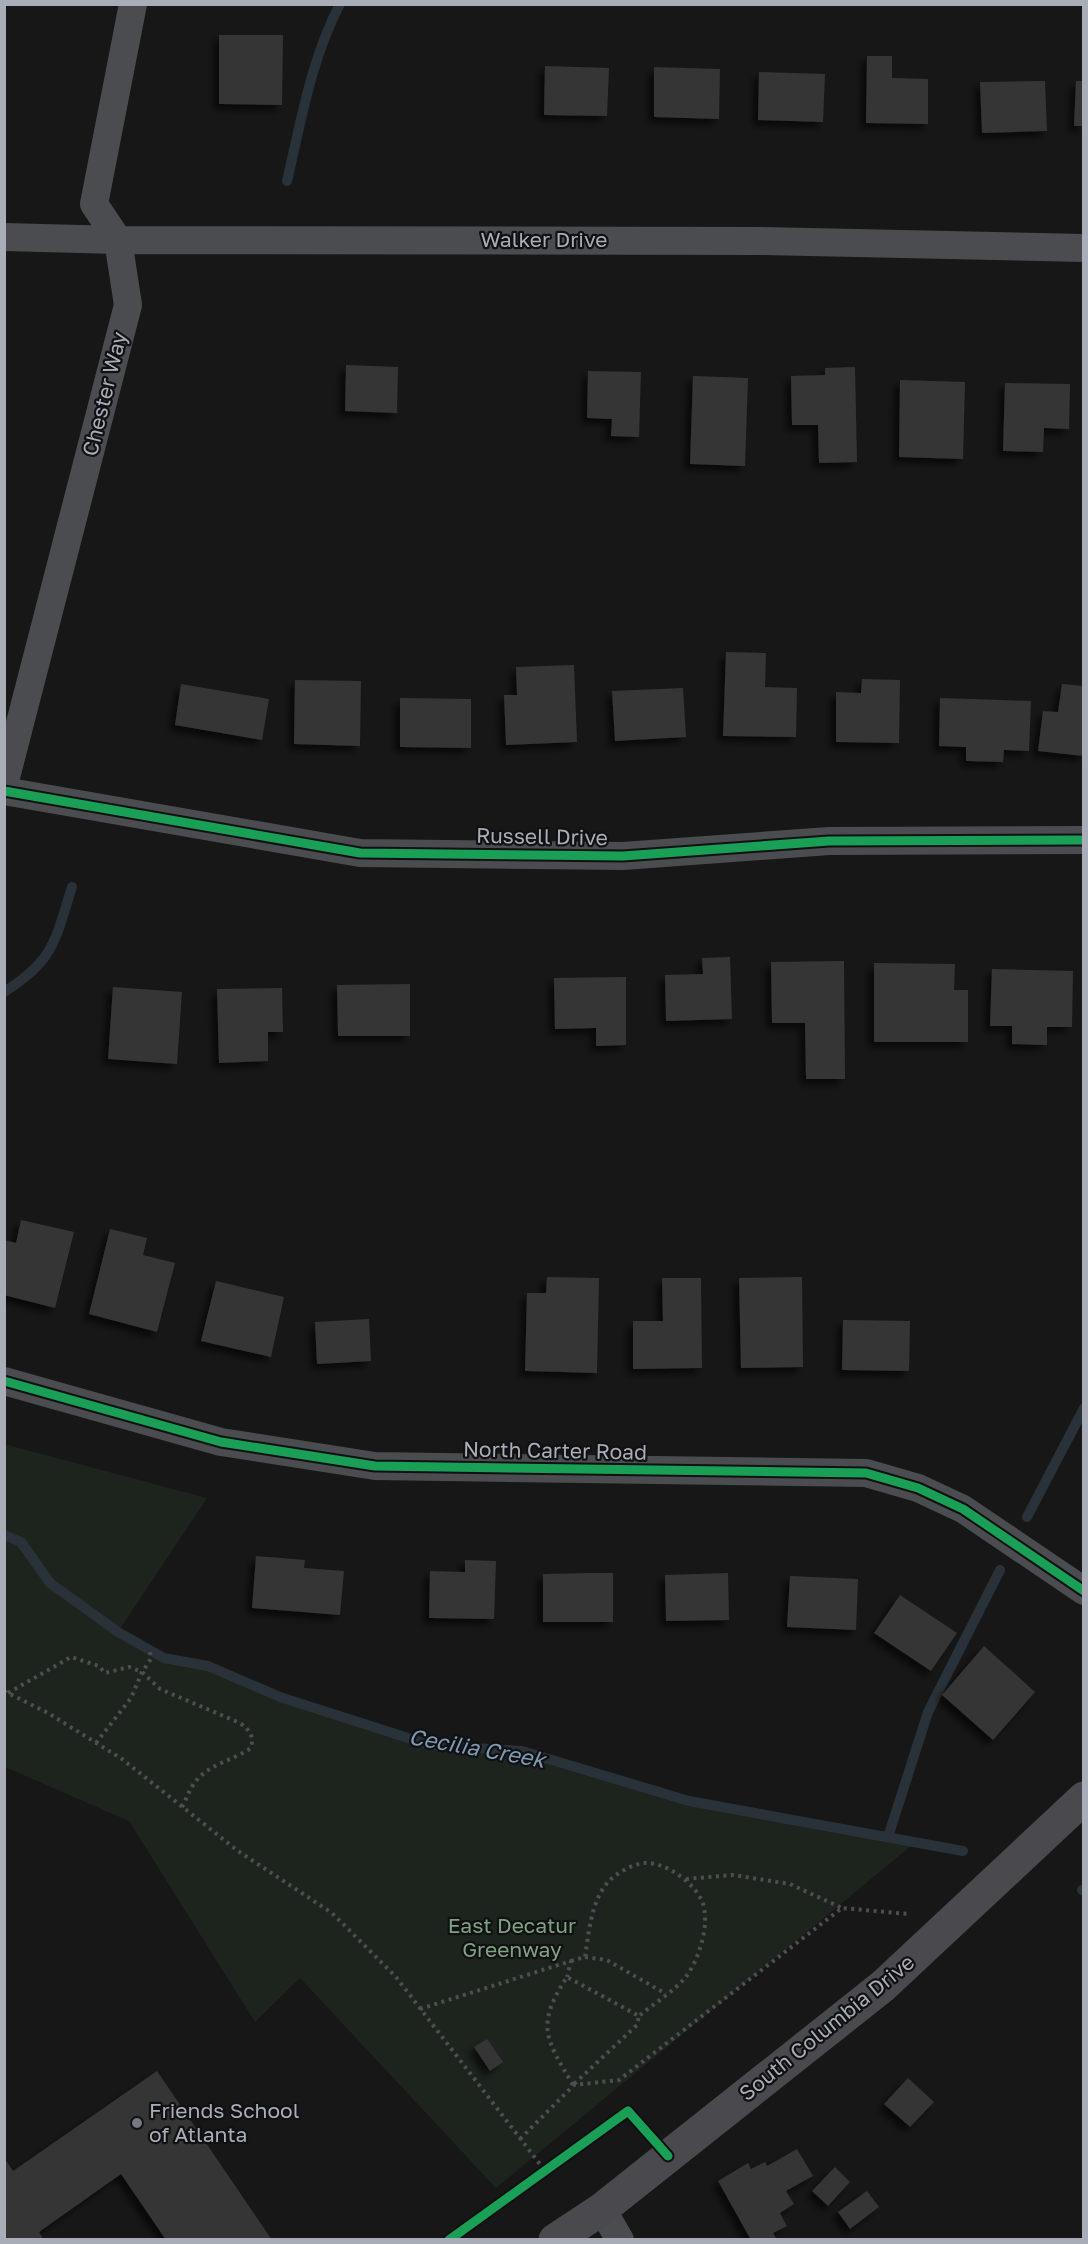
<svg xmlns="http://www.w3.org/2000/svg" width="1088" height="2244" viewBox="0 0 1088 2244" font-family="'Golos Text',sans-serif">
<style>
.green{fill:#1d241e}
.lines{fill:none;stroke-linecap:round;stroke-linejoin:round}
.stream{stroke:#2a3239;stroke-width:10}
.building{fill:#353536;filter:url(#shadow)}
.path{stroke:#4d4e52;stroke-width:4;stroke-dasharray:3 4.5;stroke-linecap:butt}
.minor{stroke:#4b4c50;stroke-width:28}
.secondary{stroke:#4a4a4e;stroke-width:33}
.cycleway-casing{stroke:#111113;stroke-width:13}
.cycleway{stroke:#1a9f57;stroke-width:9}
.poi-dot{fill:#757880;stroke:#111113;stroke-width:2}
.labels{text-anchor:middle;stroke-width:4.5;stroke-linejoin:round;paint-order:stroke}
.street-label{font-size:21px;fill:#a8adb8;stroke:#111113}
.park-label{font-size:21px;fill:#7fa381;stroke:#111113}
.poi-label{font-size:21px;fill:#a8adb8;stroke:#111113;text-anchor:start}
.water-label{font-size:22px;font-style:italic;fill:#7f9bb3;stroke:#111113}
</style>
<defs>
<filter id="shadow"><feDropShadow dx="-5.5" dy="5.5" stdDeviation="3" flood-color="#0009"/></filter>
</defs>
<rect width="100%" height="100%" fill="#171717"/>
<path class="green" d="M4,1444L207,1498L118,1632L163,1658L208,1666L237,1676L280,1697L430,1745L522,1751L689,1801L916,1842L496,2188L300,1978L255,2022L129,1821L5,1767Z"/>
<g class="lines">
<path class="stream" d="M287,181C301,122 311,59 340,4
M4,992C55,960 55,940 72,887
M1027,1517L1084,1408
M4,1535L21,1542L50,1583L118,1632L164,1658L208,1666L280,1697L430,1745L522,1751L689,1801L963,1851
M888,1837L928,1712L1000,1570
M1082,1890L1084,1891"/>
</g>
<path class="building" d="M219,35H283L282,105L219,104Z
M867,56H892V78L928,79V124L866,123Z
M545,66L609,68L607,116L544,115Z
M654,67L720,69L719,119L654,117Z
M759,72L825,74L823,122L758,120Z
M1045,81L1047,131L982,133L980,82Z
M1076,81H1084V126H1074Z
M346,365L398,367L397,413L345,411Z
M855,367L857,462L819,463L818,425H792L791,376L825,375V368Z
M588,371L641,372L639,437L611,436L612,419L587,418Z
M693,376L748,378L745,466L690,464Z
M900,380L965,382L963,459L899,457Z
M1005,383L1070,384L1069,429L1044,428L1043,452L1003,451Z
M726,652L766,653L765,687L797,688L796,737L723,736Z
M574,665L577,742L506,745L504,695H517L516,667Z
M862,679L900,680L899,743L836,742V692L861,693Z
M295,680L361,681L360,746L294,744Z
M181,684L269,699L262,740L175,725Z
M1062,684L1084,686V756L1038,751L1043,711L1058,712Z
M683,688L686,737L615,741L612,691Z
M400,698L471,699V748L400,747Z
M940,698L1031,701L1029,751L1004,750L1003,762L966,761V747L939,746Z
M730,957L732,1019L666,1021L665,975L703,974L702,958Z
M844,961L845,1079H806L805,1023H772L771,962Z
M874,963L955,964L954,990H968V1042H874Z
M992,969L1073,971L1072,1027H1047V1045L1012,1044V1026H990Z
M626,977V1045L596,1046V1028L555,1029L554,978Z
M410,984V1036H338L337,985Z
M113,987L182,992L177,1064L108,1059Z
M282,988L283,1032H268V1061L219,1063L217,989Z
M21,1220L74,1232L55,1308L4,1295V1240L16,1243Z
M110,1229L147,1238L143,1255L175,1263L157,1332L89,1314Z
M547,1277L599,1278L597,1373L525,1371L527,1293H546Z
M802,1277L803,1367L741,1368L739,1278Z
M662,1278H701L702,1368L633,1369V1321H663Z
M216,1281L284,1297L271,1357L201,1341Z
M369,1319L371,1361L317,1364L315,1322Z
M843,1320L910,1321L909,1371L842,1370Z
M256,1556L305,1560L304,1568L344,1571L340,1615L252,1608Z
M465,1560L496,1561L494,1619L429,1618L430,1571L465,1572Z
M593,1573H613V1622H543V1574Z
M728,1573L729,1620L666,1621L665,1575Z
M790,1576L858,1579L856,1630L787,1627Z
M900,1595L957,1633L931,1671L874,1633Z
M984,1646L1035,1692L993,1740L942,1695Z
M487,2039L503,2062L490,2071L474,2047Z
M157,2071L272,2240H166L121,2174L39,2232L44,2240H5V2159L13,2171Z
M908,2078L934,2102L910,2127L884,2104Z
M797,2149L813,2176L786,2191L794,2204L780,2213L787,2226L773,2233L777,2240H751L718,2181L748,2163L751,2169L765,2162L767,2166Z
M835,2167L850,2182L828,2206L812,2191Z
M867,2191L879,2207L850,2229L838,2212Z"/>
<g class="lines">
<path class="path" d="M4,1691L48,1713L122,1759L238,1851L332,1913L396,1977L546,2172
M8,1693L71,1657L99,1666L105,1673L129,1667L142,1672L160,1689L240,1723C250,1731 254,1735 251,1748C234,1760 209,1764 196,1781C190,1788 187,1798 182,1807
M96,1743L131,1698L142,1672L151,1659L150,1652
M686,1879L733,1875L790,1884L842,1908
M585,1957L607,1960L666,1994
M571,1961L585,1957C589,1932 591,1899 610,1880C618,1872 637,1862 647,1863C667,1863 694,1883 702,1901C711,1923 699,1960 685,1978C673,1992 653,2004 639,2016
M420,2009L571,1961L567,1977
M573,2085C546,2039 535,2026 567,1977L639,2016L637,2025L574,2084
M520,2139L574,2085L619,2080L842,1908L908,1914"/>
<path class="minor" d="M4,237L118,240L763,241L1084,248
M4,785L128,305L118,240L94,204L133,4
M4,791L360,853L623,856L829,841L1084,840
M4,1381L221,1442L375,1466L866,1473L918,1488L963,1509L1084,1591
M602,2209L620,2240"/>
<path class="secondary" d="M555,2240L602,2209L883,1986L1084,1798"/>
<g class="cycleway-casing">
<path id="cycleway" d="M4,791L360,853L623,856L829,841L1084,840
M4,1381L221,1442L375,1466L866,1473L918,1488L963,1509L1084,1591
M449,2240L628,2111L668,2156"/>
</g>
<use href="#cycleway" class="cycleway"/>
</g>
<circle class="poi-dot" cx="137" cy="2123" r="6"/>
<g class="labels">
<g class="street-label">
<text x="544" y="247">Walker Drive</text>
<text transform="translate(105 394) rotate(-76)" y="7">Chester Way</text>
<text transform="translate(542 837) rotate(1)" y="7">Russell Drive</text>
<text transform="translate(555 1451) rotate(1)" y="7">North Carter Road</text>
<text transform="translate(827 2028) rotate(-39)" y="7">South Columbia Drive</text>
</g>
<g class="park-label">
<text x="512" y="1933">East Decatur<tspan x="512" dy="24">Greenway</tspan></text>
</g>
<g class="poi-label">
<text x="149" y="2118">Friends School<tspan x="149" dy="24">of Atlanta</tspan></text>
</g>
<g class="water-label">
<text transform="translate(477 1748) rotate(10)" y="8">Cecilia Creek</text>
</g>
</g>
<rect width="1088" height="2244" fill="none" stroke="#a8adb8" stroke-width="12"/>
</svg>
